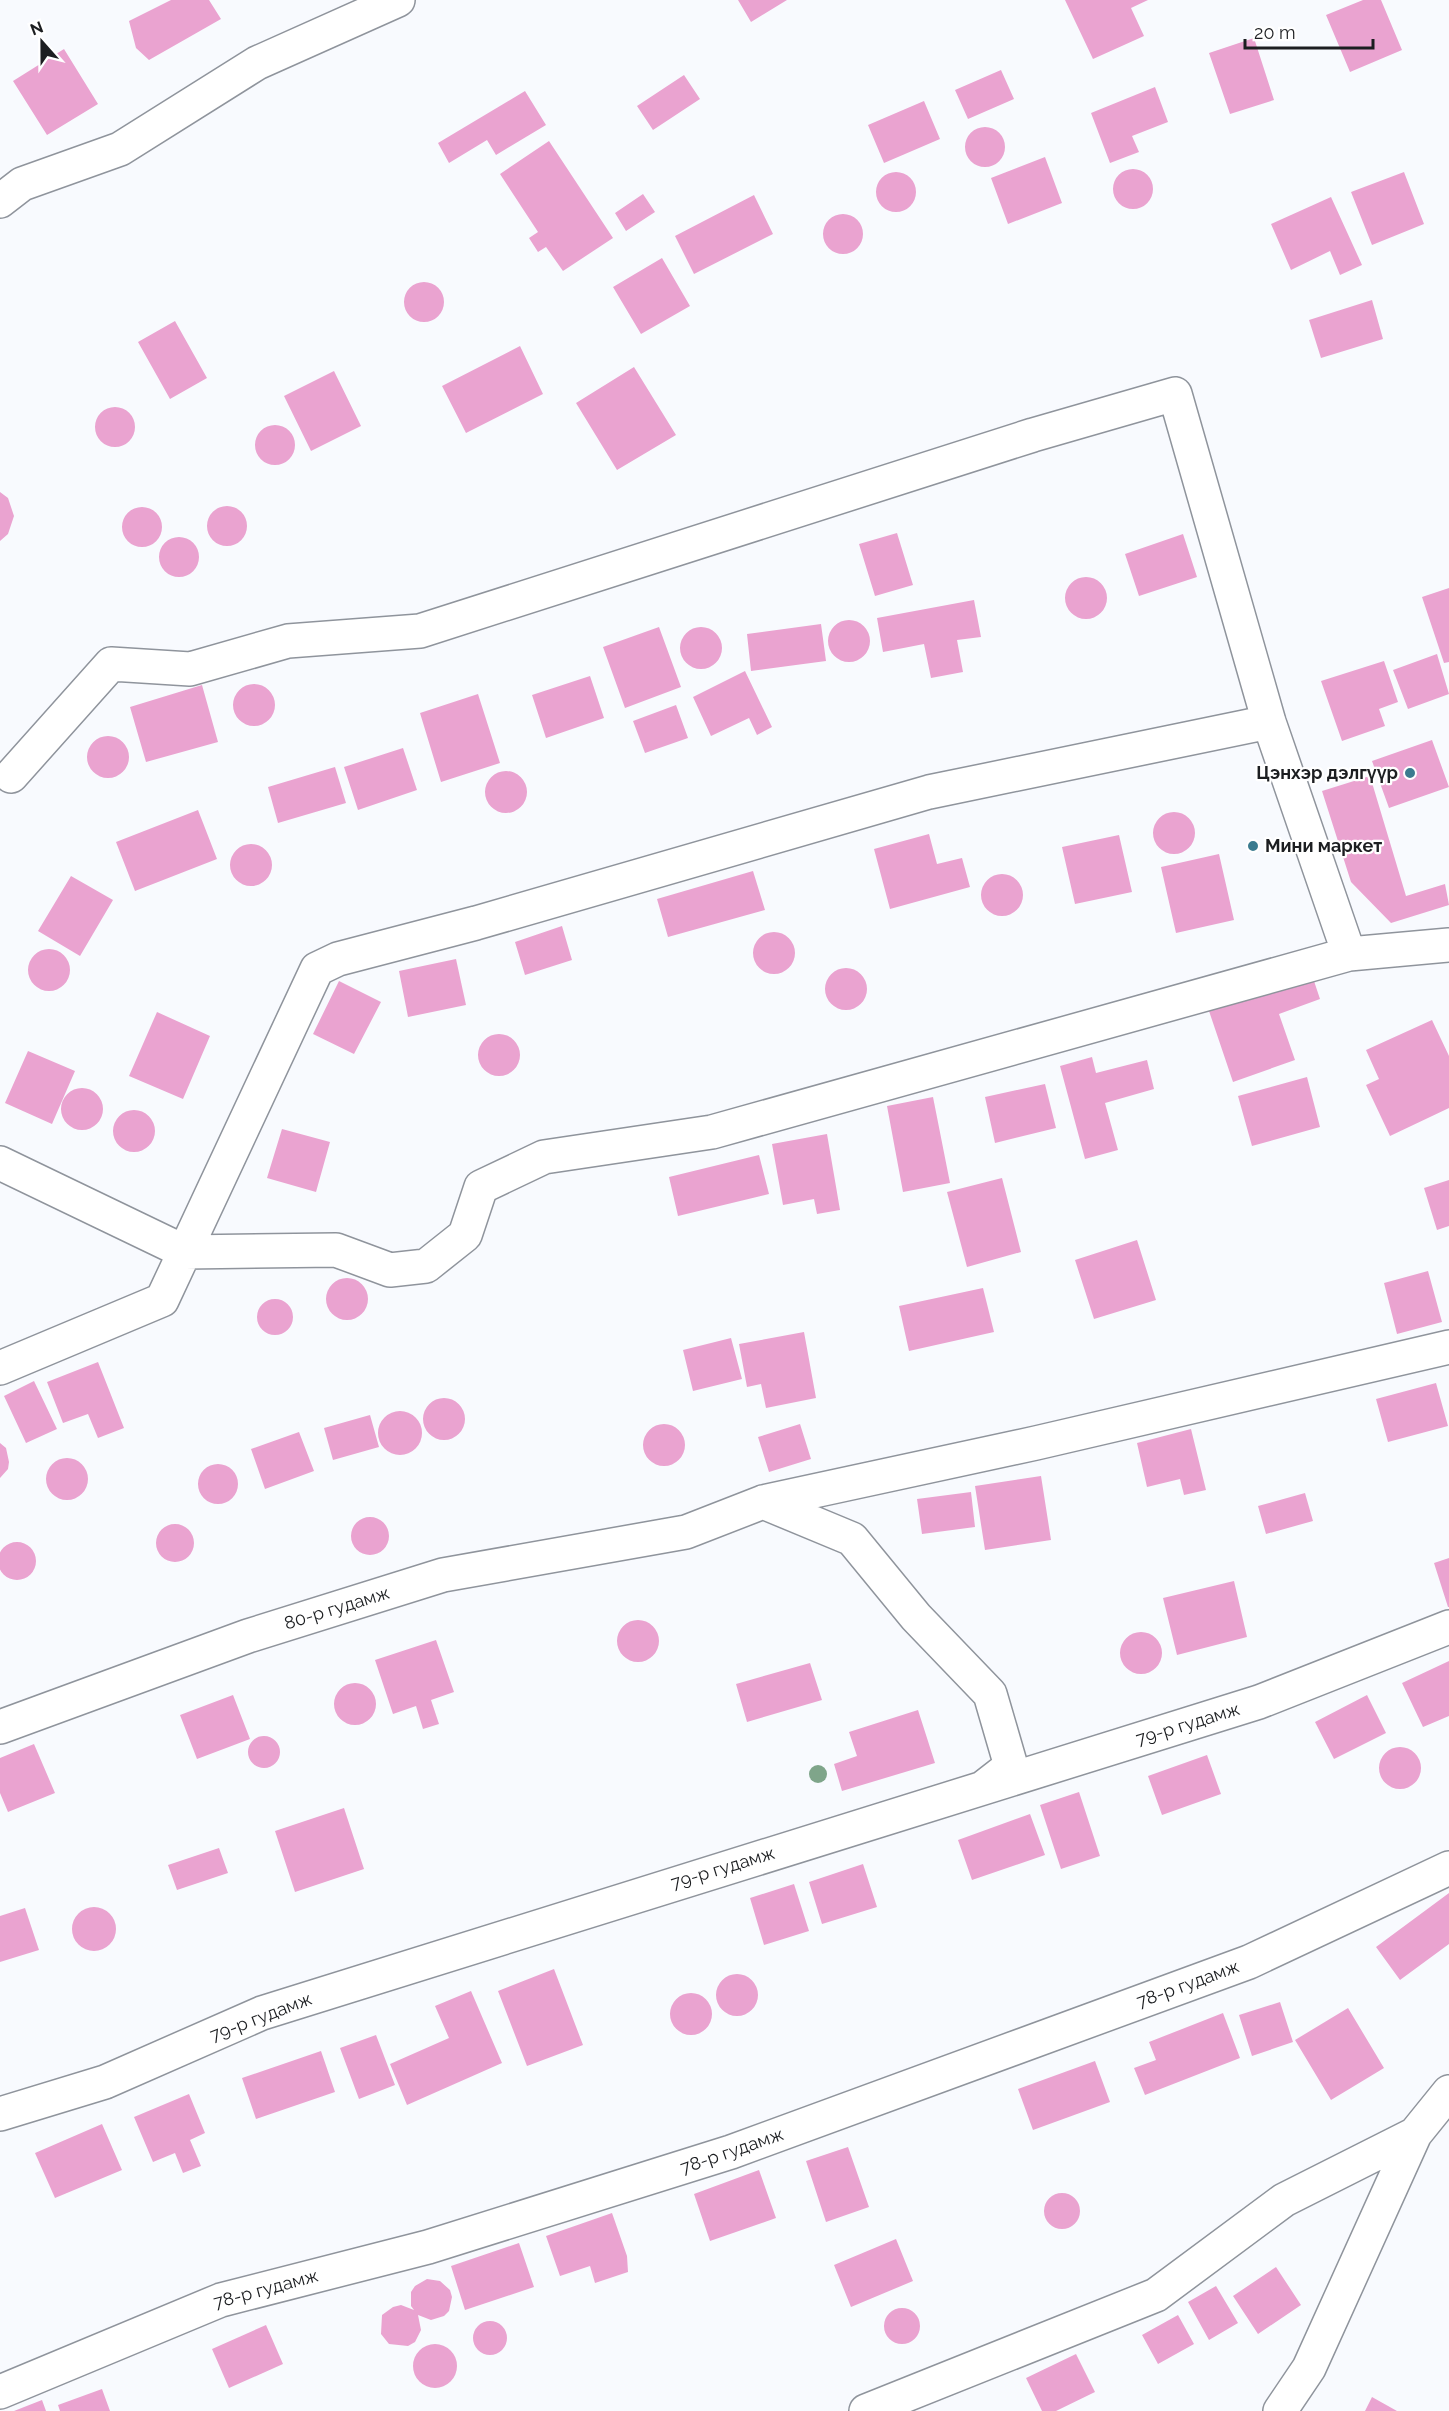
<svg xmlns="http://www.w3.org/2000/svg" width="1449" height="2411" viewBox="0 0 1449 2411" font-family="Raleway,sans-serif">
<style>
.building{fill:#eaa3d0}
.lines{fill:none;stroke-linecap:round;stroke-linejoin:round}
.minor-casing{stroke:#8f949c;stroke-width:36}
.minor{stroke:#fff;stroke-width:33}
.tree{fill:#7fa58a}
.poi-dot{fill:#3b7b8f;stroke:#fff;stroke-width:2}
.labels{text-anchor:middle;stroke-width:4.5;stroke-linejoin:round;paint-order:stroke}
.poi-label{font-size:18px;font-weight:bold;fill:#1c1e21;stroke:#fff;text-anchor:end}
.street-label{font-size:18px;fill:#1c1e21;stroke:#fff}
</style>
<rect width="100%" height="100%" fill="#f8fafe"/>
<path class="building" d="M171,0H209L221,19L149,60L136,48L129,21Z
M738,0H787L751,22Z
M1065,0H1148L1131,8L1144,36L1093,59Z
M1363,0H1381L1402,50L1350,72L1326,15Z
M1254,38L1274,100L1230,114L1209,53Z
M64,49L98,104L47,135L13,81Z
M1001,70L1014,99L968,119L955,90Z
M684,75L700,99L653,130L637,106Z
M1155,87L1168,122L1132,136L1139,152L1110,163L1091,113Z
M525,91L546,125L496,155L487,140L449,163L438,143Z
M924,101L940,139L884,163L868,125Z
M965 147a20 20 0 1 1 40 0a20 20 0 1 1-40 0Z
M549,141L613,238L563,271L546,247L538,252L529,238L538,232L500,174Z
M1045,157L1062,203L1008,224L991,178Z
M1113 189a20 20 0 1 1 40 0a20 20 0 1 1-40 0Z
M876 192a20 20 0 1 1 40 0a20 20 0 1 1-40 0Z
M1404,172L1424,224L1372,245L1351,192Z
M643,194L655,212L626,231L615,213Z
M754,195L773,234L694,274L675,236Z
M1331,197L1362,265L1340,275L1330,251L1291,270L1271,224Z
M823 234a20 20 0 1 1 40 0a20 20 0 1 1-40 0Z
M662,258L690,306L641,334L613,287Z
M404 302a20 20 0 1 1 40 0a20 20 0 1 1-40 0Z
M1372,300L1383,339L1321,358L1309,320Z
M175,321L207,378L170,399L138,342Z
M520,346L543,394L466,433L442,386Z
M634,367L676,435L617,470L576,403Z
M334,371L361,426L311,451L284,396Z
M95 427a20 20 0 1 1 40 0a20 20 0 1 1-40 0Z
M255 445a20 20 0 1 1 40 0a20 20 0 1 1-40 0Z
M0,492L8,498L14,516L8,534L0,541Z
M207 526a20 20 0 1 1 40 0a20 20 0 1 1-40 0Z
M122 527a20 20 0 1 1 40 0a20 20 0 1 1-40 0Z
M897,533L913,585L875,596L859,544Z
M1183,534L1197,577L1139,596L1125,554Z
M159 557a20 20 0 1 1 40 0a20 20 0 1 1-40 0Z
M1065 598a21 21 0 1 1 42 0a21 21 0 1 1-42 0Z
M1449,588V662L1444,663L1422,597Z
M974,600L981,637L957,640L963,672L931,678L924,644L883,652L877,618Z
M828 641a21 21 0 1 1 42 0a21 21 0 1 1-42 0Z
M821,624L826,661L751,671L747,634Z
M659,627L681,687L625,708L603,647Z
M680 648a21 21 0 1 1 42 0a21 21 0 1 1-42 0Z
M1437,654L1449,694L1408,709L1393,670Z
M1384,661L1398,702L1379,709L1385,726L1342,741L1321,681Z
M745,671L772,727L757,735L749,718L711,736L693,697Z
M590,676L604,718L546,738L532,695Z
M233 705a21 21 0 1 1 42 0a21 21 0 1 1-42 0Z
M202,685L218,742L146,762L130,707Z
M478,694L500,763L441,782L420,713Z
M676,705L688,738L645,753L633,721Z
M87 757a21 21 0 1 1 42 0a21 21 0 1 1-42 0Z
M1432,740L1449,787L1389,808L1372,761Z
M403,748L417,790L358,810L344,767Z
M335,767L346,803L278,823L268,787Z
M485 792a21 21 0 1 1 42 0a21 21 0 1 1-42 0Z
M1370,776L1406,896L1445,884L1449,905L1391,923L1351,882L1322,791Z
M198,810L217,859L135,891L116,842Z
M1153 833a21 21 0 1 1 42 0a21 21 0 1 1-42 0Z
M929,834L937,864L962,858L970,887L890,909L874,849Z
M1119,835L1132,892L1075,904L1062,847Z
M230 865a21 21 0 1 1 42 0a21 21 0 1 1-42 0Z
M1219,854L1234,920L1176,933L1161,867Z
M753,871L765,910L668,937L657,899Z
M981 895a21 21 0 1 1 42 0a21 21 0 1 1-42 0Z
M71,876L113,900L80,956L38,931Z
M562,926L572,960L525,975L515,942Z
M753 953a21 21 0 1 1 42 0a21 21 0 1 1-42 0Z
M28 970a21 21 0 1 1 42 0a21 21 0 1 1-42 0Z
M456,959L466,1005L408,1017L399,971Z
M825 989a21 21 0 1 1 42 0a21 21 0 1 1-42 0Z
M1312,975L1320,999L1279,1014L1295,1060L1233,1082L1209,1011Z
M339,981L381,1002L354,1054L313,1034Z
M157,1012L210,1036L183,1099L129,1076Z
M1432,1020L1449,1056V1108L1390,1136L1366,1085L1379,1079L1366,1050Z
M478 1055a21 21 0 1 1 42 0a21 21 0 1 1-42 0Z
M28,1051L75,1071L52,1124L5,1103Z
M1092,1057L1096,1073L1147,1060L1154,1089L1105,1103L1118,1150L1085,1159L1060,1066Z
M1307,1077L1320,1127L1252,1146L1238,1096Z
M1045,1084L1056,1128L995,1143L985,1097Z
M61 1109a21 21 0 1 1 42 0a21 21 0 1 1-42 0Z
M933,1097L950,1183L903,1192L887,1106Z
M113 1131a21 21 0 1 1 42 0a21 21 0 1 1-42 0Z
M282,1129L330,1142L316,1192L267,1178Z
M827,1134L840,1210L817,1214L814,1199L783,1205L772,1144Z
M759,1155L769,1194L678,1216L669,1177Z
M1002,1178L1021,1252L967,1267L947,1192Z
M1449,1180V1226L1437,1230L1424,1188Z
M1137,1240L1156,1300L1094,1319L1075,1260Z
M1428,1271L1442,1322L1397,1334L1384,1283Z
M326 1299a21 21 0 1 1 42 0a21 21 0 1 1-42 0Z
M983,1288L994,1332L909,1351L899,1306Z
M257 1317a18 18 0 1 1 36 0a18 18 0 1 1-36 0Z
M804,1332L816,1398L766,1408L761,1384L747,1387L739,1344Z
M731,1338L742,1379L693,1391L683,1350Z
M98,1362L124,1428L98,1438L88,1414L63,1423L47,1382Z
M34,1381L57,1429L26,1443L4,1396Z
M1436,1383L1448,1426L1388,1442L1376,1399Z
M423 1419a21 21 0 1 1 42 0a21 21 0 1 1-42 0Z
M378 1433a22 22 0 1 1 44 0a22 22 0 1 1-44 0Z
M370,1415L379,1447L333,1460L324,1428Z
M800,1424L811,1459L769,1472L758,1437Z
M643 1445a21 21 0 1 1 42 0a21 21 0 1 1-42 0Z
M1191,1429L1206,1490L1184,1495L1180,1479L1147,1487L1137,1443Z
M299,1432L314,1471L265,1489L251,1449Z
M0,1443L6,1448L9,1462L8,1469L0,1478Z
M46 1479a21 21 0 1 1 42 0a21 21 0 1 1-42 0Z
M198 1484a20 20 0 1 1 40 0a20 20 0 1 1-40 0Z
M1041,1476L1051,1540L985,1550L975,1486Z
M971,1492L975,1527L922,1534L917,1499Z
M1305,1493L1313,1521L1266,1534L1258,1506Z
M351 1536a19 19 0 1 1 38 0a19 19 0 1 1-38 0Z
M156 1543a19 19 0 1 1 38 0a19 19 0 1 1-38 0Z
M-2 1561a19 19 0 1 1 38 0a19 19 0 1 1-38 0Z
M1449,1558V1607H1448L1434,1563Z
M1234,1581L1247,1637L1177,1655L1163,1598Z
M617 1641a21 21 0 1 1 42 0a21 21 0 1 1-42 0Z
M1120 1653a21 21 0 1 1 42 0a21 21 0 1 1-42 0Z
M436,1640L454,1692L431,1700L439,1724L423,1729L416,1706L393,1714L375,1660Z
M1449,1661V1716L1423,1727L1402,1683Z
M810,1663L822,1700L747,1722L736,1684Z
M334 1704a21 21 0 1 1 42 0a21 21 0 1 1-42 0Z
M233,1695L250,1739L197,1759L180,1715Z
M1367,1695L1386,1733L1334,1759L1315,1722Z
M918,1710L935,1763L842,1791L834,1764L857,1756L849,1732Z
M248 1752a16 16 0 1 1 32 0a16 16 0 1 1-32 0Z
M34,1744L55,1793L8,1812L0,1793V1758Z
M1379 1768a21 21 0 1 1 42 0a21 21 0 1 1-42 0Z
M1207,1755L1221,1794L1162,1815L1148,1776Z
M1079,1792L1100,1856L1061,1869L1040,1805Z
M344,1808L364,1869L295,1892L275,1831Z
M1030,1814L1045,1855L972,1880L958,1840Z
M219,1848L228,1873L177,1890L168,1865Z
M863,1864L877,1907L822,1924L809,1882Z
M794,1884L809,1931L764,1945L750,1898Z
M1449,1893V1944L1400,1980L1376,1947Z
M72 1929a22 22 0 1 1 44 0a22 22 0 1 1-44 0Z
M25,1908L39,1950L0,1962V1916Z
M554,1969L583,2045L527,2066L498,1991Z
M716 1995a21 21 0 1 1 42 0a21 21 0 1 1-42 0Z
M471,1991L502,2063L407,2105L390,2064L449,2038L435,2006Z
M670 2014a21 21 0 1 1 42 0a21 21 0 1 1-42 0Z
M1280,2002L1293,2042L1252,2056L1239,2015Z
M1348,2008L1384,2068L1331,2100L1295,2040Z
M1223,2013L1240,2058L1145,2095L1134,2068L1156,2060L1149,2042Z
M376,2035L395,2085L359,2099L340,2048Z
M321,2051L335,2092L256,2119L242,2078Z
M1095,2061L1110,2102L1033,2130L1018,2089Z
M189,2094L205,2133L190,2140L201,2166L183,2173L175,2153L153,2162L134,2117Z
M102,2124L122,2170L55,2198L35,2153Z
M848,2147L869,2207L826,2222L806,2161Z
M759,2170L776,2218L710,2241L694,2194Z
M1044 2211a18 18 0 1 1 36 0a18 18 0 1 1-36 0Z
M612,2213L627,2256L628,2272L595,2283L590,2266L560,2276L546,2236Z
M896,2239L913,2281L851,2307L834,2265Z
M519,2243L534,2287L465,2310L451,2266Z
M1276,2267L1301,2305L1258,2334L1233,2296Z
M427,2279L440,2281L450,2290L452,2297L449,2311L444,2316L431,2320L418,2315L421,2330L415,2342L408,2346L389,2344L381,2334L382,2315L393,2307L401,2305L414,2310L411,2306V2292L415,2286Z
M1216,2286L1238,2323L1209,2340L1188,2302Z
M884 2326a18 18 0 1 1 36 0a18 18 0 1 1-36 0Z
M1178,2315L1194,2344L1158,2364L1142,2335Z
M473 2338a17 17 0 1 1 34 0a17 17 0 1 1-34 0Z
M266,2325L283,2364L229,2388L212,2349Z
M413 2366a22 22 0 1 1 44 0a22 22 0 1 1-44 0Z
M1076,2354L1095,2392L1056,2411H1042L1026,2378Z
M102,2389L110,2411H60L58,2405Z
M1372,2397L1397,2411H1365Z
M42,2400L46,2411H14Z"/>
<g class="lines">
<g class="minor-casing">
<path id="minor" d="M0,201L22,184L120,149L257,63L398,0
M11,776L111,664L190,669L288,641L420,631L1033,435L1175,394L1269,722L1349,954L1449,945
M0,1163L185,1252L336,1250L390,1270L426,1266L465,1235L481,1187L544,1157L712,1132L1349,954
M0,1368L162,1300L317,969L338,959L476,923L929,792L1269,722
M763,1502L852,1539L916,1617L990,1694L1011,1766L984,1787
M0,1727L248,1636L443,1575L686,1532L763,1502L1036,1443L1449,1347
M0,2114L105,2082L262,2013L1259,1702L1449,1627
M0,2392L221,2300L428,2247L731,2152L1249,1962L1449,1868
M866,2411L1156,2295L1284,2200L1415,2134
M1280,2411L1309,2368L1415,2134L1449,2092"/>
</g>
<use href="#minor" class="minor"/>
</g>
<circle class="tree" cx="818" cy="1774" r="9"/>
<g class="poi-dot">
<circle cx="1410" cy="773" r="6"/>
<circle cx="1253" cy="846" r="6"/>
</g>
<g class="labels">
<g class="poi-label">
<text x="1398" y="779">Цэнхэр дэлгүүр</text>
<text x="1265" y="852" text-anchor="start">Мини маркет</text>
</g>
<g class="street-label">
<text transform="translate(337 1608) rotate(-17)" y="6">80-р гудамж</text>
<text transform="translate(1188 1724) rotate(-17)" y="6">79-р гудамж</text>
<text transform="translate(723 1868) rotate(-17)" y="6">79-р гудамж</text>
<text transform="translate(1188 1984) rotate(-20)" y="6">78-р гудамж</text>
<text transform="translate(261 2017) rotate(-21)" y="6">79-р гудамж</text>
<text transform="translate(732 2151) rotate(-19)" y="6">78-р гудамж</text>
<text transform="translate(266 2289) rotate(-15)" y="6">78-р гудамж</text>
</g>
</g>
<g transform="translate(42 42) rotate(339)" stroke="#ffffff" stroke-width="4.5" paint-order="stroke">
<path d="M0-4.5L10 22L0 15L-10 22Z" fill="#1c1e21"/>
<text y="-9" font-size="16" font-weight="bold" text-anchor="middle" fill="#1c1e21">N</text>
</g>
<path d="M1245 39v9h128v-9" fill="none" stroke="#1c1e21" stroke-width="3"/>
<text x="1254" y="39" font-size="18" fill="#1c1e21" stroke="#ffffff" stroke-width="4.5" paint-order="stroke">20 m</text>
</svg>
